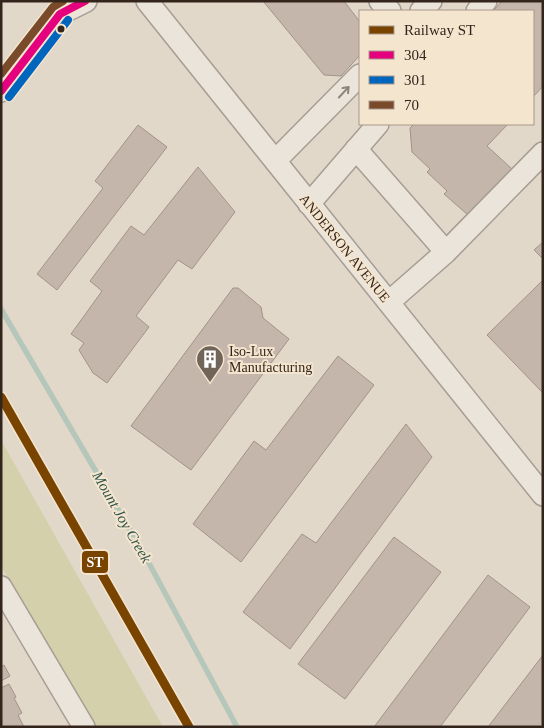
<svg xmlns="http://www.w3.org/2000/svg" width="544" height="728" viewBox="0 0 544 728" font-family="'Times New Roman',serif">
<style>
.green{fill:#d4d0ac}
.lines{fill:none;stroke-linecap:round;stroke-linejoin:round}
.stream{stroke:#b5c6ba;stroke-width:5.5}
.building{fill:#c5b6ab;stroke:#a1938a}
.minor-casing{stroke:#a79d93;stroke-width:24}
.minor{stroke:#eae4db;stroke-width:21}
.bus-1-casing{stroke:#f4e5cf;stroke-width:11}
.bus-2-casing{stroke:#f4e5cf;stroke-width:11}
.bus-3-casing{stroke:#f4e5cf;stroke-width:11}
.bus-1{stroke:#e5007d;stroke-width:8}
.bus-2{stroke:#0065bd;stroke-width:8}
.bus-3{stroke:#7a4b2a;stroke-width:8}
.rail-1-casing{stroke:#f4e5cf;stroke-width:12}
.rail-1{stroke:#794400;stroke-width:9}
.oneway{stroke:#8f847c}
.bus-dot{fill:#34251c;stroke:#f4e5cf;stroke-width:2}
.labels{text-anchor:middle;stroke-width:4;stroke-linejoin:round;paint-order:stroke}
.street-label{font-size:14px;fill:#34251c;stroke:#f4e5cf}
.poi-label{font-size:14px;fill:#34251c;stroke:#f4e5cf;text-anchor:start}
.water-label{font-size:15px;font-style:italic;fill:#2c534c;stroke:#f4e5cf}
.line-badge{stroke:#f4e5cf;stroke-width:2}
.badge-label{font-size:14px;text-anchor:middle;font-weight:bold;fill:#fff}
</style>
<rect width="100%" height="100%" fill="#e2d8ca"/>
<path class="green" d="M1,440L163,727H94L6,575L1,565Z"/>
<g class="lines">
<path class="stream" d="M1,309L143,552L237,727"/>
</g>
<path class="building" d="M263,1H344L360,22V55L341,76L324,75Z
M502,1H543V86L533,97V11H496L494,10Z
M414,124H508L487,146L512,169L468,215L444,194L447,191L427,172L430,169L412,152L410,128Z
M138,125L167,147L57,290L37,274L103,188L95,181Z
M198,167L235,212L192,269L178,260L136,316L149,327L107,383L93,373L79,350L84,343L71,334L102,291L90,281L131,226L144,235Z
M543,242V259L534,250Z
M543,280V393L487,335Z
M233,288H238L261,307L263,318L289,339L191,470L131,426Z
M338,356L374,385L241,562L193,524L254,441L266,450Z
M406,424L432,457L290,649L243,612L302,534L316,543Z
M394,537L441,572L345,699L298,664Z
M488,575L530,607L440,727H374Z
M543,655V727H488Z
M4,665L10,676L1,681V667Z
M9,684L16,697L14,698L22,713L18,715L24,727H1V688Z"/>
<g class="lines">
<g class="minor-casing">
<path id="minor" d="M147,1L543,495
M380,1L390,11
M421,11L431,1
M477,11L486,1
M1,91L60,14L86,1
M356,149L446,252
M275,161L360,75
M309,204L378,124
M389,302L446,252L543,153
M1,587L84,727"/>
</g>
<use href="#minor" class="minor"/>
<g class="bus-1-casing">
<path id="bus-1" d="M1,91L60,14L85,1"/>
</g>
<g class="bus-2-casing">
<path id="bus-2" d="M9,97L68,20"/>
</g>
<g class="bus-3-casing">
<path id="bus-3" d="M1,74L53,7L63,1"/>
</g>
<use href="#bus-1" class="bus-1"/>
<use href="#bus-2" class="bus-2"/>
<use href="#bus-3" class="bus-3"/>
<g class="rail-1-casing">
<path id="rail-1" d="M1,397L189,727"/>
</g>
<use href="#rail-1" class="rail-1"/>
</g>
<defs><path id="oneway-shaft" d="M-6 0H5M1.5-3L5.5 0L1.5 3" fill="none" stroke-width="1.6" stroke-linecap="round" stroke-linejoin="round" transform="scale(1.25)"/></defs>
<use class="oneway" href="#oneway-shaft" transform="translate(344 92) rotate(-47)"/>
<defs>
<g id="building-pin" transform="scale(1.4375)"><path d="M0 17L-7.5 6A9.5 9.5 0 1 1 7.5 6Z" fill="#716459" stroke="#f4e5cf"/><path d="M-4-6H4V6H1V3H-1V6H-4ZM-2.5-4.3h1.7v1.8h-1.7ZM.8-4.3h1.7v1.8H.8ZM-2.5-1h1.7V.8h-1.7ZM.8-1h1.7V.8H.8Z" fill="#fff"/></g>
</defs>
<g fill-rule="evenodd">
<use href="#building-pin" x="210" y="359"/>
</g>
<circle class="bus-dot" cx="61" cy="29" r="4.5"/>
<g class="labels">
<g class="street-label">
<text transform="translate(345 248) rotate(51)" y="5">ANDERSON AVENUE</text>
</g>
<g class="poi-label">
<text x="229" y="356">Iso-Lux<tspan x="229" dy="16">Manufacturing</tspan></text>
</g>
<g class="water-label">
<text transform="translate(122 517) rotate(60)" y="5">Mount Joy Creek</text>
</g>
</g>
<rect class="line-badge" x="81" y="550" width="28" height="24" rx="5" fill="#794400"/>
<g class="badge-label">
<text x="95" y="567">ST</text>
</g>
<rect width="544" height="728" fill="none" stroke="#34251c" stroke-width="5"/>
<rect x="359" y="10" width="175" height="115" fill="#f4e5cf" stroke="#a79887"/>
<rect x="369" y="26" width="25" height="8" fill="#794400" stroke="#a79887"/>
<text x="404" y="35" font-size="15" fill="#34251c">Railway ST</text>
<rect x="369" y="51" width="25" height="8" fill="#e5007d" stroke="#a79887"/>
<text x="404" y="60" font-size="15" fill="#34251c">304</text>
<rect x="369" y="76" width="25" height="8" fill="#0065bd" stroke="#a79887"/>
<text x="404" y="85" font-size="15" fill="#34251c">301</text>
<rect x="369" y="101" width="25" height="8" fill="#7a4b2a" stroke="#a79887"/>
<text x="404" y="110" font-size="15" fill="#34251c">70</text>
</svg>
